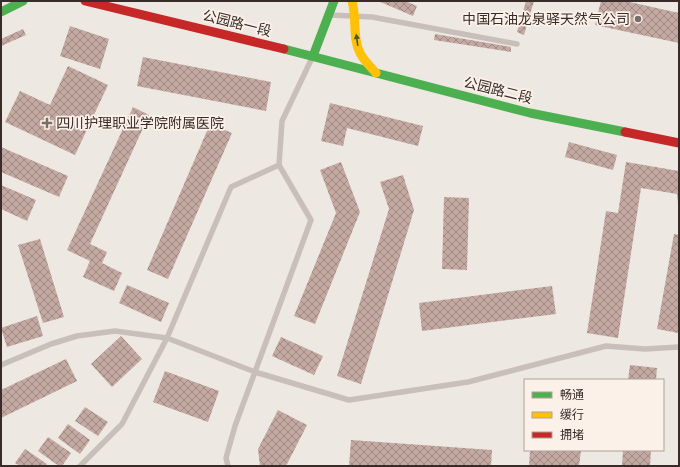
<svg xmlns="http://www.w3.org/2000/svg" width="680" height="467" viewBox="0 0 680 467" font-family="Ubuntu,'Noto Sans SC',sans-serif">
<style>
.building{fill:url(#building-cross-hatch)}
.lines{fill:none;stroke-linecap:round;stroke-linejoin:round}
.lane{stroke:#c8bfba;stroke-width:5.5}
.fast{stroke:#4caf50;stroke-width:9}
.slow{stroke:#ffc107;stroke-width:9}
.jam{stroke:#c62828;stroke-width:9}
.oneway{fill:#405a36}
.poi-dot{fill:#786e69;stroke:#fbf1e9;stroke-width:1.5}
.labels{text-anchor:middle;stroke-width:3.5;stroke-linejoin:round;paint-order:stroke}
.poi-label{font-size:14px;fill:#392c28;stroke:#fbf1e9;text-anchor:end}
.street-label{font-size:14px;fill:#392c28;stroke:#fbf1e9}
</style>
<defs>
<pattern id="building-cross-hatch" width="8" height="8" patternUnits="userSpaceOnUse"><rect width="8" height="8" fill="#c4a9a2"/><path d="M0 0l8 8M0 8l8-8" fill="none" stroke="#a08a84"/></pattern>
</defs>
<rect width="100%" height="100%" fill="#eee8e2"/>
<path class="building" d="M378,1H405L417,6L413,16Z
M526,1H534L524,35L517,32Z
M601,1H625L679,13V43L595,25Z
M70,26L109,39L100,69L60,56Z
M23,29L26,35L1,46V39Z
M435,34L511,47V52L434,40Z
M143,57L271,82L266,111L137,86Z
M68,66L108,85L75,155L5,122L20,91L50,105Z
M330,103L423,126L418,146L347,128L343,146L321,141Z
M133,107L149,115L90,244L107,252L102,263L122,273L114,291L83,277L90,261L67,250Z
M210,124L232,133L168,279L147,270Z
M569,142L617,155L613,170L565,157Z
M1,147L68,176L59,197L1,172Z
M341,162L360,212L315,324L294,316L336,213L320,170Z
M626,162L679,171V203H678L677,194L641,188L618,338L587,333L606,211L618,213Z
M403,175L414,210L361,384L337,376L389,209L380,182Z
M1,185L36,200L27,221L1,209Z
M444,197L469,198L467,270L442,269Z
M674,234L679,235V327L678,333L657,329Z
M40,239L64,317L43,323L18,245Z
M127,285L169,303L161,322L119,303Z
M552,286L556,314L422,331L419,303Z
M37,316L43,336L7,347L1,328Z
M121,336L142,359L112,387L91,364Z
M281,337L323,356L314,375L272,356Z
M66,359L77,381L1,418V390Z
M630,365L657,368L656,380H628Z
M165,371L219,391L208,422L153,402Z
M85,407L108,422L98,436L75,421Z
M278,410L307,425L286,466H260L258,449Z
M68,424L90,440L80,454L58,438Z
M48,437L71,453L62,466H59L38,451Z
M351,440L492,450L491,466H349Z
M25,449L47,464L46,466H20L15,463Z
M530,450H581L579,466H529Z
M623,450H651L650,466H622Z"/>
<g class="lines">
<path class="lane" d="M330,15L372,17L517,44
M1,365L51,344L77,336L115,331L167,338L255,372L349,400L468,382L606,346L645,349L679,347
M80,466L122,424L167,338L231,187L279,165L282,121L312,58
M228,466L226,458L235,426L311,220L279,165"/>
<path class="fast" d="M1,12L23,1
M284,49L530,113L625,132
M313,56L334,1"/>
<path class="slow" d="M352,1C357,18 352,38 360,53C364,61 371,67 376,73"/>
<path class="jam" d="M85,1L284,49
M625,132L679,143"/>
</g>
<defs><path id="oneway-solid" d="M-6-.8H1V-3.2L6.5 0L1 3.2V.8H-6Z"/></defs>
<use class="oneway" href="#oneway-solid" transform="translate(357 40) rotate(-98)"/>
<g class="poi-dot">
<circle cx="638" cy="19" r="4"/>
<path d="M45 117h4v4h4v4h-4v4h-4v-4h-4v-4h4z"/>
</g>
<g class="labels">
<g class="poi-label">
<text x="630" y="24">中国石油龙泉驿天然气公司</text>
<text x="56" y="128" text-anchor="start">四川护理职业学院附属医院</text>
</g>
<g class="street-label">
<text transform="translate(237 23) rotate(14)" y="5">公园路一段</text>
<text transform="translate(498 90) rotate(14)" y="5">公园路二段</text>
</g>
</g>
<rect width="680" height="467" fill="none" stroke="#392c28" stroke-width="4"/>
<rect x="524" y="379" width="140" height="72" fill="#fbf1e9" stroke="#ada29c"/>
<rect x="532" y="392" width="20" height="6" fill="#4caf50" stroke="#ada29c"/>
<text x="560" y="399" font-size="12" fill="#392c28">畅通</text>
<rect x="532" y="412" width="20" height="6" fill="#ffc107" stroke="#ada29c"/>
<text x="560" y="419" font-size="12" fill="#392c28">缓行</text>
<rect x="532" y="432" width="20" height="6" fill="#c62828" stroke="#ada29c"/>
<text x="560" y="439" font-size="12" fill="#392c28">拥堵</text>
</svg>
